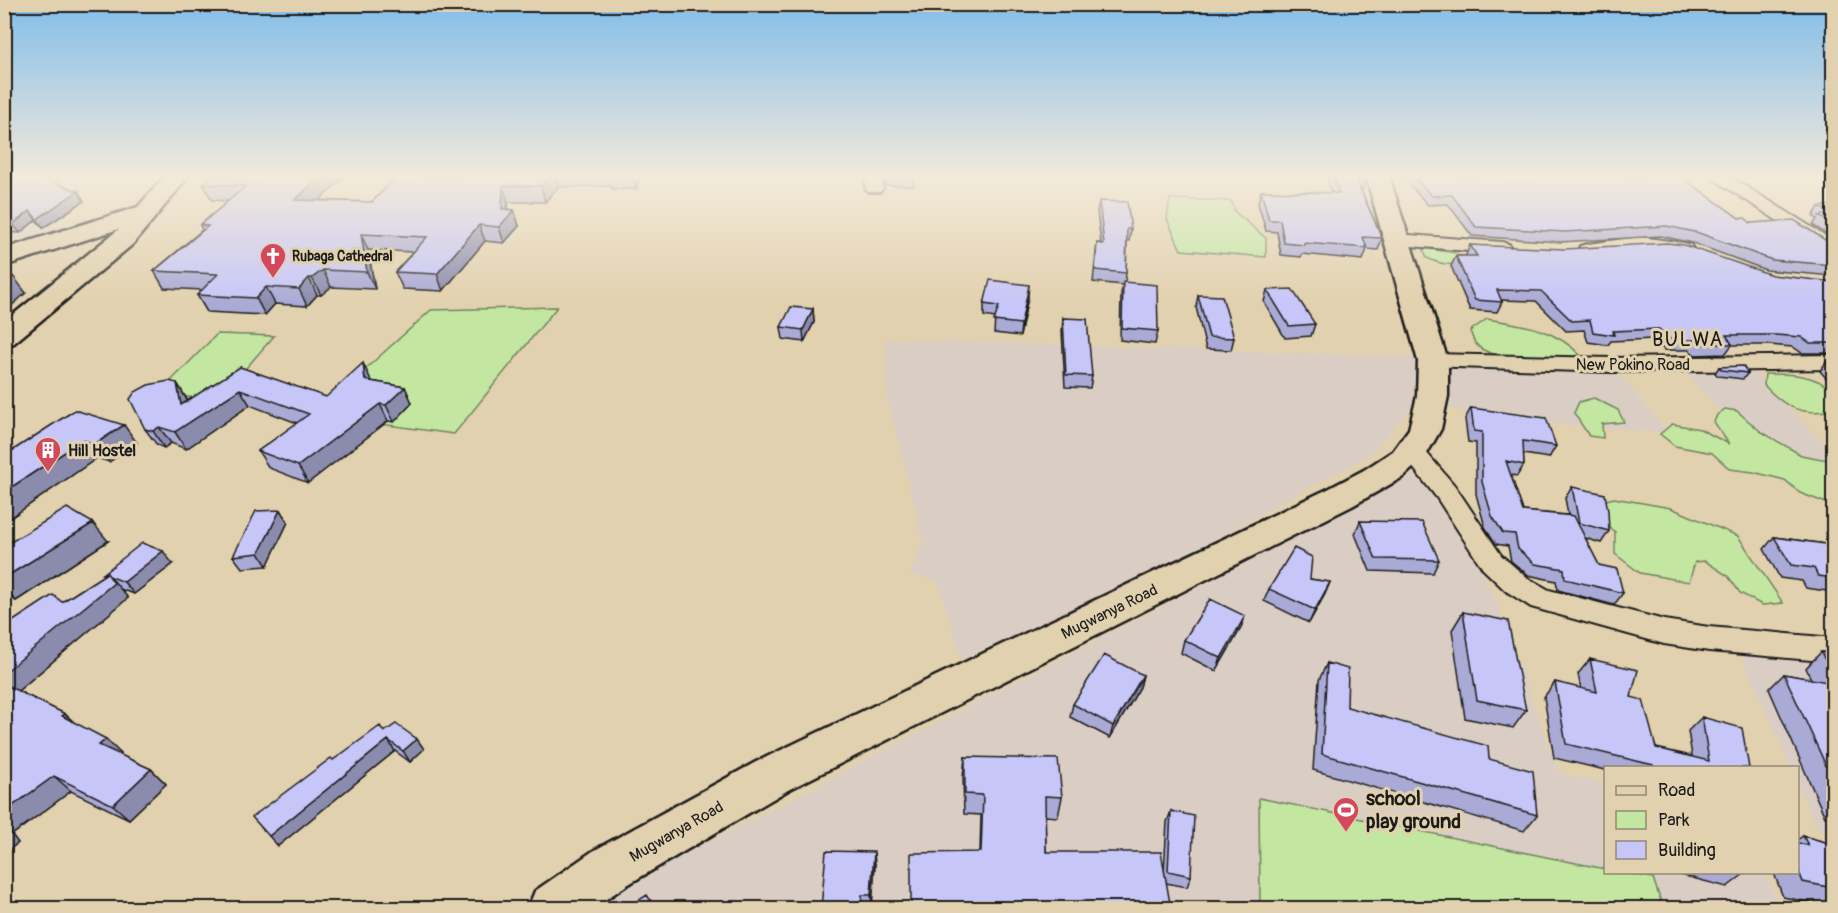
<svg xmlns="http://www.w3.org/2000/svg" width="1838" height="913" viewBox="0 0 1838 913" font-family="Pangolin,sans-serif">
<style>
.built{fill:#dacec4}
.green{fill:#c3e7a1;stroke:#70825e;stroke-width:1.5}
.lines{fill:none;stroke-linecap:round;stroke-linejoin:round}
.street-casing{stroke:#1c1c1c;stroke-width:4}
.secondary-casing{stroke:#1c1c1c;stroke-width:5}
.street{fill:#e2d1ae;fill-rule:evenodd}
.secondary{fill:#e2d1ae;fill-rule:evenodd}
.wall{fill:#aaaad6;stroke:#1c1c1c;stroke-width:1.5}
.shaded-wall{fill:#8b8bae;stroke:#1c1c1c;stroke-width:1.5}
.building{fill:#c6c6f9;stroke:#1c1c1c;stroke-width:1.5}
.labels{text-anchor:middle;stroke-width:6;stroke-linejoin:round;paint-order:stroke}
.far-poi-label{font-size:14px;font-weight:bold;fill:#1c1c1c;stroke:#e2d1ae;text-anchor:start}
.street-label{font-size:16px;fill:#1c1c1c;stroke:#e2d1ae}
.poi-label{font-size:16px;font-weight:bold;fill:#1c1c1c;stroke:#e2d1ae;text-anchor:start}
.quarter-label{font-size:20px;letter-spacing:1.5px;fill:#1c1c1c;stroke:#e2d1ae}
.near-poi-label{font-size:20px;font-weight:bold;fill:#1c1c1c;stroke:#e2d1ae;text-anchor:start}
</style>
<rect width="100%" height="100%" fill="#e2d1ae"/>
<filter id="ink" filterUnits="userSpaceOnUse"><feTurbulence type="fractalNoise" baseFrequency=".0167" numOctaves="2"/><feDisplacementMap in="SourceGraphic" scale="12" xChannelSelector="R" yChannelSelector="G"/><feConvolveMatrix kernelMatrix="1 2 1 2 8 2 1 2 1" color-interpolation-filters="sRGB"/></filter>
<g filter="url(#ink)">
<path class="built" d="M5,176H98L10,232L28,224L87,228L5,250Z
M886,339L1417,357L1413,405L1371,454L1200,548L962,660L938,582L910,574L923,542L887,396Z
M1447,366L1616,371L1669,433L1531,422L1440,407Z
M1681,369L1752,370L1833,453V462L1762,459Z
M1411,472L1447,509L1493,592L1559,773L1605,784L1606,872L1765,873L1781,908H597L641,877L1396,484Z
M1739,650L1833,658V832L1816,828L1798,784V768L1790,767Z"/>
<path class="green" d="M1170,199L1231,201L1235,212L1266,238V257L1181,250L1167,219Z
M1423,248L1455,253L1465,261C1452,267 1439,264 1427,258Z
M557,307L454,434L380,424L333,398L431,310Z
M1487,319C1521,324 1557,329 1581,356C1558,358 1491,363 1476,344C1473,341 1472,335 1470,331Z
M217,334L274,336L219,399L157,395Z
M1765,374C1789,374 1816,373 1833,392V410C1802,416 1785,408 1764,385Z
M1594,398L1618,410L1624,422L1602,424L1603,438L1589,436L1574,413L1579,402Z
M1725,409L1737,411L1760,431L1801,455L1833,461V503H1826L1800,493L1785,480L1753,472L1730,469L1712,453L1675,446L1660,434L1672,424L1700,429L1729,444L1714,422L1717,415Z
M1614,498L1671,508L1738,536L1783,603L1762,605L1740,593L1728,576L1705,561L1695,562L1689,582L1640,573L1615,554V532L1579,507Z
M1259,798L1605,869L1606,872L1625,873L1653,878L1663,908H1260Z"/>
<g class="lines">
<g class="street-casing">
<path id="street" d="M866,176H882L883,188L880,192H868L865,188Z
M1709,176H1729L1834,241V254L1827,253Z
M1396,234L1502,242L1509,244L1511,248L1509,252L1502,254L1389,244L1387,240L1389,236Z
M1640,237L1684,243L1691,245L1693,249L1691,253L1684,255L1640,249L1587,256L1580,254L1578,250L1580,246L1587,244Z
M1433,354L1612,358L1834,355V369L1612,372L1425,366L1422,361L1425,356Z
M1412,443L1420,445L1455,486L1501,555L1526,577L1549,590L1664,620L1709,627L1834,638V662L1709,651L1664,644L1531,607L1506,591L1483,569L1437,498L1400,451L1404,445Z"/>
</g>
<g class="secondary-casing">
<path id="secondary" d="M165,176H189L133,244L14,343L4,346V322L119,229L4,266V249L138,207Z
M1366,176H1389L1448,361V396L1441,429L1425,457L1403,477L1352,506L788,790L627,885L593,908H528L535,891L593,851L756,762L1328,489L1364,470L1393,451L1409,429L1417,396L1418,361Z"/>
</g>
<use href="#street" class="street"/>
<use href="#secondary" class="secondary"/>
</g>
<path class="wall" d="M213,176L319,200L372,202L395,178L384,177L383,176H640L636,189H612L611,186L558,187L545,202H508V209L514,210L519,226L504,243L485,241L443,291L403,289L395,272L413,252L368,250L375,289L331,287L321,295H317L307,306L275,304L265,315L207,312L197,295L202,290L164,288L154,271L202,230L200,225L229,201L212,200L203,184Z
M884,176H914V186L885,185Z
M1326,176H1366L1363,189L1360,188L1382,238L1378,250L1367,249L1363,260L1302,254L1301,257L1281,255L1277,232L1266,231L1258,203L1261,191L1331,193Z
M1401,176H1680L1739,218L1751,223L1833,245V276L1766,270L1693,243L1661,236L1560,242L1472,236L1448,204L1428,205Z
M4,182L78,191L84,201L43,228L36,220L20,233L4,232Z
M1099,201L1131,229L1129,241H1127L1126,273L1125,282L1158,331L1155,344L1120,340L1121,293L1123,285L1093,282L1097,243H1101L1097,212Z
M1833,205V239L1813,225L1817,219L1813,216L1819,207Z
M1470,245L1833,282V353H1802L1793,347L1769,345H1732L1725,354L1695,355L1689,350H1664L1653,339L1611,341L1608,345L1588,342L1584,330L1566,331L1536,301L1501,300L1502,302L1497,312L1470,310L1451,266L1456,256H1466V255Z
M1267,290L1315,324L1311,336L1285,338L1264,302Z
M1198,295L1234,338L1231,350L1206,349L1196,307Z
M1028,297L1020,336L994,333L995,318L984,316V304Z
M813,309L814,322L804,342L783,339L781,327Z
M1063,318L1092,376L1090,388L1065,387L1062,331Z
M1827,361H1833V386L1820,371Z
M240,367L326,397L371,381L405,387L412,403L394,422L388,421L308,483L269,468L258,451L297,423L250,405L186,449L171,443L164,448L157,445L145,429L177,383L188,401Z
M1719,367L1748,373L1743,379L1718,376L1715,373Z
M1471,408L1556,446L1549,458L1523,454L1524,465L1517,476L1511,475L1523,511L1568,515L1565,498L1572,487L1609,531L1601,543L1585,538L1599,565L1623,593L1614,605L1558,590L1556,581L1528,575L1511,561L1508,546L1496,544L1485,527L1476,494V443L1468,442L1465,419Z
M75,410L137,443L109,462L97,458L6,521L4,520V456Z
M280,510L288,522L267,566L242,568L233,556Z
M1360,521L1439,560L1433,573L1370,571L1355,534Z
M1774,537L1833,545V592L1806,588L1802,581L1780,578L1764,549Z
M108,541L16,601L4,593V546Z
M173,564L134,594L120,589L128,598L18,691L65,714L75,723L121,754L120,755L151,769L166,784L129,819L71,791L12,835L18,843L4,853V627L62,602L104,575L103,574Z
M1310,579L1330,582L1325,594L1309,623L1264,601L1269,589Z
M1463,612L1526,710L1513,728L1465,718L1452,630Z
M1241,628L1216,671L1181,653L1184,640Z
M1821,652L1833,654V819L1825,817L1769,689L1784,674L1811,679L1806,668Z
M1590,659L1631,697L1656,748L1692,756L1688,731L1702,717L1749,768H1605V770L1554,758L1544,697L1555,682L1581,689L1578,674Z
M1327,663L1347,707L1489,759L1537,815L1524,831L1313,770L1319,680Z
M1143,675L1140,687L1110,738L1070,717L1073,704Z
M384,732L424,749L410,762L395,751L278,846L333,760Z
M965,757L1062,797L1058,817L1045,816L1046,852L1164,871L1167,822L1171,811L1191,876L1187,887L1166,883L980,852L981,815L964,814L963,777Z
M1803,836L1833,844V907L1783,897L1774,873H1797V840Z
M875,864L872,906L821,909Z
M1673,873H1743L1744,874L1727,887Z"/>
<path class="shaded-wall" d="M321,176H346L302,216L295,200Z
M550,176H555L558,187L545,202L541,186Z
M633,176H640L636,189Z
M503,186L508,202L507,217L514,210L519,226L504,243L499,227L502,209Z
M78,191L84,201L43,228L37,219Z
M30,211L36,220L20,233L13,224Z
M479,225L485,241L443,291L437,274Z
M361,234L368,250L375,289L367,272Z
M323,270L331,287L321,295L312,278Z
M13,276L26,293L4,312V284Z
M309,278L317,295L307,306L299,289Z
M1029,285L1028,297L1020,336L1021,324Z
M266,287L275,304L265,315L256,298Z
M813,309L814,322L804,342L803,330Z
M363,363L371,380L373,396L365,380Z
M177,383L187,400L191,421L240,389L250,405L186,449L175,432L181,405Z
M405,387L412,403L394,422L386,405Z
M380,404L388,421L308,483L298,466Z
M124,425L137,443L109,462L95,444Z
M159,427L171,443L164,448L153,431Z
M83,440L97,458L6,521L4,519V492Z
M280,510L288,522L267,566L259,553Z
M93,523L108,541L16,601L4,589V578Z
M163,551L173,564L134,594L124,582Z
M107,573L128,598L13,695L4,687V673Z
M1330,582L1325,594L1309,623L1315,610Z
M1245,616L1241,628L1216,671L1221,658Z
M1143,675L1140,687L1110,738L1113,726Z
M65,714L81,729L62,716Z
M106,739L121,754L114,760L99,745Z
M417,739L424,749L410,762L403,751Z
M388,740L395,751L278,846L269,836Z
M151,769L166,784L129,819L113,805Z
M54,776L71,791L12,835L18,843L4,853V812Z
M874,852L875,864L872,906L871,895Z"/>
<path class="building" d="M11,176H36L78,191L37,219L30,211L13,224L4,223V182Z
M213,176H321L295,200L372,202L397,176H550L541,186H503L502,209L514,210L499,227L479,225L437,274L395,272L427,237L361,234L367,272L323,270L312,278H309L299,289L266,287L256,298L197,295L218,274L154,271L208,226L200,225L246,186L203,184Z
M885,176H914V178L885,177Z
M1333,176H1366V177H1355L1382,238L1363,237L1367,248L1304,243V245L1284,243L1280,220H1269L1261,191L1339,193Z
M1413,176H1680L1739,218H1745L1751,223L1794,220L1833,245V265L1772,260L1699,233L1667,226L1565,232L1476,227L1452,195L1432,196Z
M1099,201L1127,202L1131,229H1127L1126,273L1095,270L1097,243L1104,244Z
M1833,205V225L1819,216L1833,214L1819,207Z
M1667,243L1684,245L1772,275L1833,282V343H1810L1801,337L1776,335H1726L1732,344H1701L1696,340H1671L1659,329L1613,331L1614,335L1593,332L1590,320L1572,321L1541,291L1497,290L1502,302L1475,300L1456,256H1477L1470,245L1565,249Z
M13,276L4,284V279Z
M990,280L1029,285L1021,324L994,321L999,306L984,304Z
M1123,282L1157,285L1158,331L1122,328Z
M1292,289L1315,324L1289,326L1267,290Z
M1198,295L1222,296L1234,338L1209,337Z
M791,307L813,309L803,330L781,327Z
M1063,318L1087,319L1092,376L1066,375Z
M1827,361H1833V367Z
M363,363L365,380L405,387L386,405L380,404L298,466L258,451L309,414L240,389L175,432L159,427L153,431L145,429L130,399L135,392L148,385L169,381L177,383L181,405L240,367L326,397Z
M1743,366L1748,373L1722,370L1719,367Z
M1471,408L1546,418L1556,446L1523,441L1524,465L1506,461L1523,511L1574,516L1599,565L1617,569L1623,593L1565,579L1564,569L1535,564L1518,549L1515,534L1503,533L1492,516L1482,482V432L1474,431Z
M75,410L124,425L95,444L83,440L4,492V456Z
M1572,487L1605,494L1608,511L1609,531L1579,523Z
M67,508L93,523L4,578V546Z
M280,510L259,553L233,556L256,511Z
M1360,521L1422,522L1439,560L1376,559Z
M1774,537L1833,545V578L1818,576L1814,568L1791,565Z
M142,543L163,551L124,582L109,576L107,573L105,574H103Z
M1294,548L1312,557L1310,579L1330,582L1315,610L1269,589Z
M107,573L114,583L4,673V627L53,595L62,602Z
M1210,599L1245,616L1221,658L1184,640Z
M1463,612L1508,621L1526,710L1477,700Z
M1821,652L1833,654V676Z
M1104,655L1143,675L1113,726L1073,704Z
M1590,659L1638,670L1631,697L1643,700L1656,748L1709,761L1702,717L1742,728L1749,768H1654L1653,765L1566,744L1555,682L1597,692Z
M1327,663L1348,669L1347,707L1488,746L1489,759L1533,771L1537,815L1322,754Z
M1784,674L1833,683V781Z
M4,684L65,714L62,716L106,739L99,745L151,769L113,805L54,776L4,812Z
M396,724L417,739L403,751L388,740L269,836L252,817L331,758L333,760L380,726L384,732Z
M965,757L1058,759L1062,797L1045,796L1046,852H1161L1171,909H911V853L981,852L983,795L965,794Z
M1171,811L1194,816L1191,876L1168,871Z
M1803,836L1833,844V888L1803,882L1797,867V843L1808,845Z
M826,851L874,852L871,895H862L861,909H821Z
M647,895L656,909H625Z"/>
</g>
<linearGradient id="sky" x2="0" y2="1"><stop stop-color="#83bdea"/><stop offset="0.58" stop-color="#f2eadb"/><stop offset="1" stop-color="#f2eadb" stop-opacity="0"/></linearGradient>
<rect width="1838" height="304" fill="url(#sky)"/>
<defs>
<g id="church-pin" transform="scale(1.35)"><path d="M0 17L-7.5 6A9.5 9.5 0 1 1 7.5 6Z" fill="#d1495b" stroke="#e2d1ae"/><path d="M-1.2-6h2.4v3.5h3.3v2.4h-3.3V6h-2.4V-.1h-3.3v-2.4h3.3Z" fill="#fff"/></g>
<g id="building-pin" transform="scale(1.35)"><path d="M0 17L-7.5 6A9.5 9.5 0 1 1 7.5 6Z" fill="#d1495b" stroke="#e2d1ae"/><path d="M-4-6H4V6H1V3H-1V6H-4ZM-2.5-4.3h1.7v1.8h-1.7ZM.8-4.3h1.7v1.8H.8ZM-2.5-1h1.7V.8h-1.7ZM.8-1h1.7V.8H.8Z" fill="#fff"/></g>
<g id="stadium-pin" transform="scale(1.35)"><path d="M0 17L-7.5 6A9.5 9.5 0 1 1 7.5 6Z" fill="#d1495b" stroke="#e2d1ae"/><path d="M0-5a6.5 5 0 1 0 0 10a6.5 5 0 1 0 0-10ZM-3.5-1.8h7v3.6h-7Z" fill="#fff"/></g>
</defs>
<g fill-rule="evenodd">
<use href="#church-pin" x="273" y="256"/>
<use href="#building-pin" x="48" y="450"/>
<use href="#stadium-pin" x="1346" y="810"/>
</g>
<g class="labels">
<g class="far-poi-label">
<text x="292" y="261">Rubaga Cathedral</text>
</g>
<g class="street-label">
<text x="1633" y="370">New Pokino Road</text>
<text transform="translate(1109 611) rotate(-26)" y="6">Mugwanya Road</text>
<text transform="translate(676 831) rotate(-30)" y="6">Mugwanya Road</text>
</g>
<g class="poi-label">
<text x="68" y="456">Hill Hostel</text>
</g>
<g class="quarter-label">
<text x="1688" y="346">BULWA</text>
</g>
<g class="near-poi-label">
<text x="1366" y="805">school<tspan x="1366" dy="23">play ground</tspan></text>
</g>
</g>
<rect width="1838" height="913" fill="none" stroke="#e2d1ae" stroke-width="24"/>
<rect x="12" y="12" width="1814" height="889" fill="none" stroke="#1c1c1c" stroke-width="2" filter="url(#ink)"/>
<rect x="1604" y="766" width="195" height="108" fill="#e2d1ae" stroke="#938974" stroke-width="1.5"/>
<rect x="1616" y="786" width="30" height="9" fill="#e2d1ae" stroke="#938974" stroke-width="1.5"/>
<text x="1658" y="796" font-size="18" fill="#1c1c1c">Road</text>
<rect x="1616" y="811" width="30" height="18" fill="#c3e7a1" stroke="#938974" stroke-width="1.5"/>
<text x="1658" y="826" font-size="18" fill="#1c1c1c">Park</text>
<rect x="1616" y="841" width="30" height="18" fill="#c6c6f9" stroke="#938974" stroke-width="1.5"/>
<text x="1658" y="856" font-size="18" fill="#1c1c1c">Building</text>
</svg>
